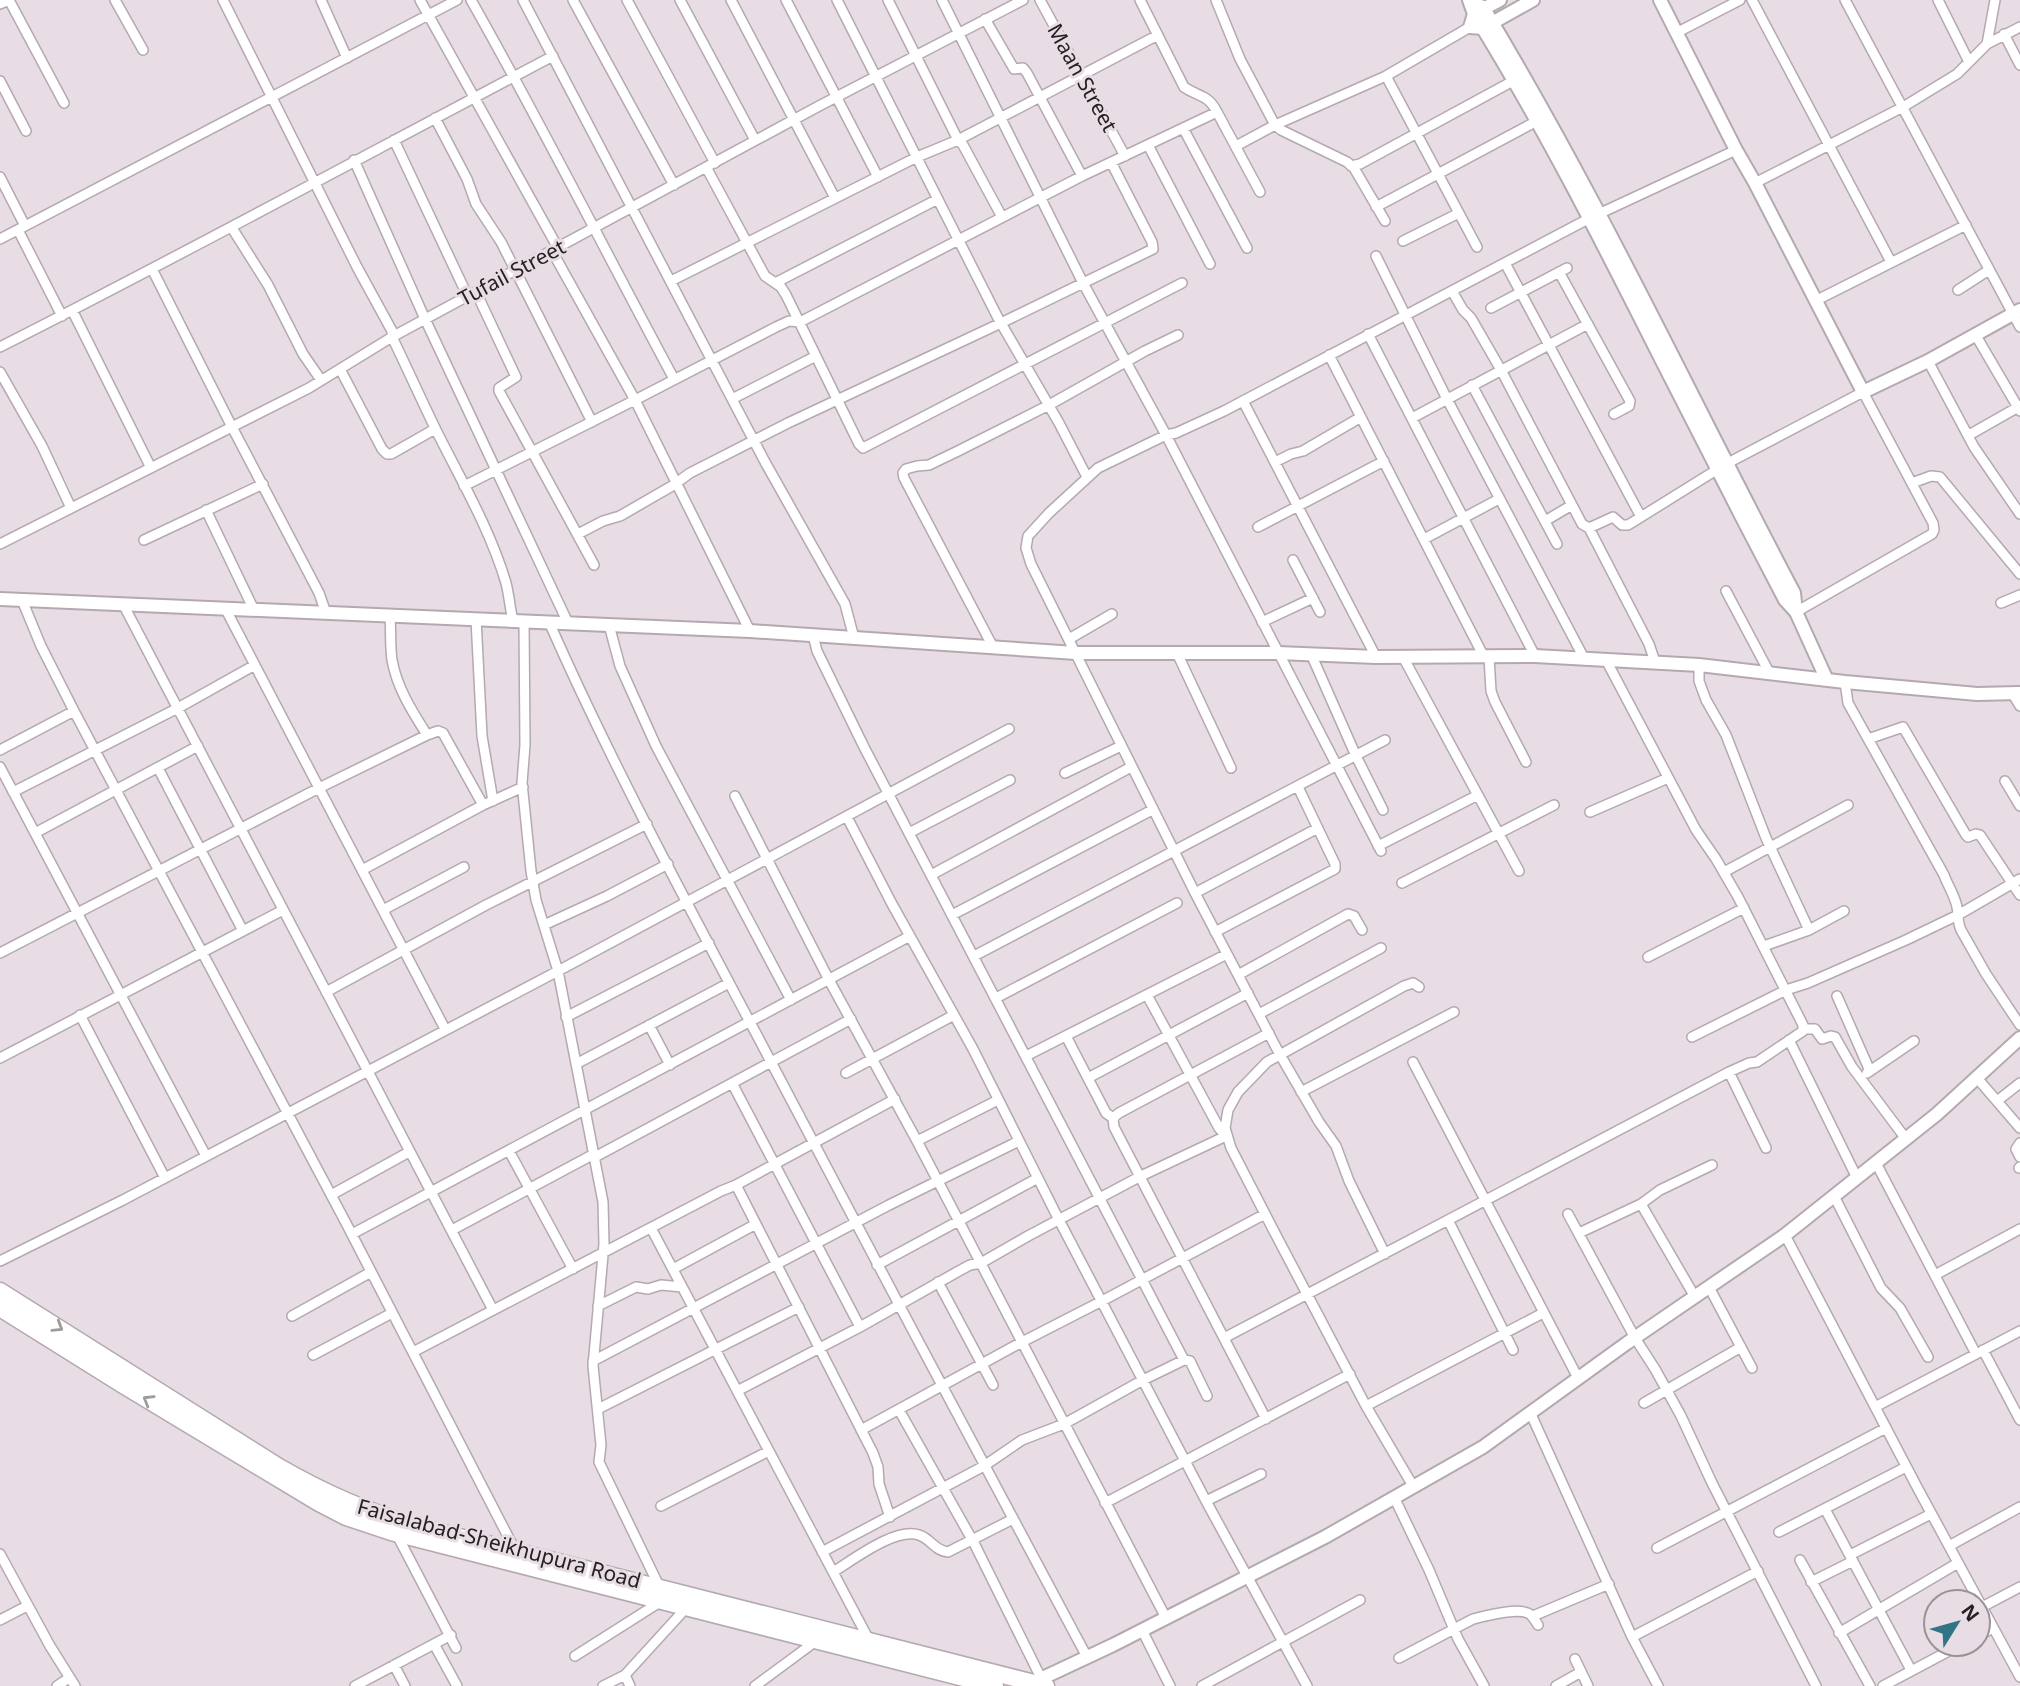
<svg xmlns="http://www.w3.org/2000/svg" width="2020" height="1686" viewBox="0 0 2020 1686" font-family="'Noto Sans',sans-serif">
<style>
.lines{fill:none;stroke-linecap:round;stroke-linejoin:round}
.street-casing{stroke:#b4a9b0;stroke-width:12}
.secondary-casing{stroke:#b4a9b0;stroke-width:16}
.highway-casing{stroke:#b4a9b0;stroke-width:19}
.street{stroke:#fff;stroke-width:9}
.secondary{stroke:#fff;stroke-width:12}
.highway{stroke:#fff;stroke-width:16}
.oneway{stroke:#9d9b9c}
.labels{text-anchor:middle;stroke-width:6;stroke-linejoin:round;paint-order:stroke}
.street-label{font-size:21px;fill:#252123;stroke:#e8dde4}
</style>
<rect width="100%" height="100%" fill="#e8dde4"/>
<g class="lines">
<g class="street-casing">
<path id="street" d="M115,0L143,50
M223,0L357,267L392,331V337C407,368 421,399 436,430C461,480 490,529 506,583C509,595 510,608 513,621
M321,0L347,58
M420,0L558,248
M471,0C542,125 606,253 674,379
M523,0L765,462L845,604L854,638
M573,0L674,185
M627,0L715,163
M680,0L755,140
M731,0L835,198
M786,0L878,177
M837,0L998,318L1059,423L1087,477
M888,0L958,140L963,145L1002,217
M942,0L1083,283L1166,435L1381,851
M1040,0L1125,156
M1140,0L1184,87C1198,97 1208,94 1217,112
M1216,0L1240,59L1275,125L1281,130L1347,162L1354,168L1385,221
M1752,0L1891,262
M1845,0L2020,327
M1938,0L1969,62
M0,4L9,0L64,103
M985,19L1014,69L1023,68L1027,73L1082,176
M1676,33L1740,0
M2004,34L2020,65
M1987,44L1995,0
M1386,76L1477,247
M0,81L26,131
M435,118L467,179L476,204L501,242L592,422
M1183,128L1247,248
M394,140L468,297
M1148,145L1210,264
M1236,146L1275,125L1386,76L1470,27
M354,160L425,319L568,623
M1351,166L1360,164L1513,81
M706,167L765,276L781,287L786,295L859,444L863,448L1182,283
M0,177L25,226
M1755,183L1903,107L1957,74L1987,44L2020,27
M1376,207L1537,121
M232,228L268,285L303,354L321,380
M18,230L62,316
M0,239L457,0
M1403,241L1459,213
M552,251L635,400L750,631
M1376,256L1447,399L1585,660
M1505,263L1641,517
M152,269L232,427L319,593L326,613
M1559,272L1630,401L1629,406L1614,414
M671,281L917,157L958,140L1158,35
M775,283L938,199
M1958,290L1989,270
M1452,291L1463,310L1471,318L1501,370L1582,524L1589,528L1613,517L1622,525H1628L1726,464L1863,392L1933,523L1934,530L1932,534L1796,612
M476,292L516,377L499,388V391L594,565
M1815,301L1966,225
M1491,308L1567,268
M72,310L151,468
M1368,334L1535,656
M1975,334L2020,411
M0,347C186,253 369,153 553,56
M1329,355L1484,657
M1928,361L1974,447L2020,514
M340,369L382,449L387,454H391L435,429
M0,372L42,446L71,508
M1472,385L1557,544
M732,399L816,356
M1243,401L1376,657
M1412,418L1588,324
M1969,435L2020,406
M1275,462L1291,454L1303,451L1361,417
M1912,483L1931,476L1940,477L2020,574
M464,486L635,400L776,327L789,321L800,322L1082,176L1217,112L1260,192
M206,510L254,610
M1545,521L1572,505
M1258,527L1384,461
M1589,528L1649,644L1655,662
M578,534L603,521L620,516L672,486L690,473L788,423L1001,323L1153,249L1152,242L1111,162
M1424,539L1499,499
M144,540L263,484
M0,544L309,388L392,337L819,106L1023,0
M1293,560L1320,612
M1726,591L1769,672
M22,600L41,646L74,711L347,1225L515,1550
M2001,603L2020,595
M123,604L493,1310
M225,608L445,1029
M476,619L482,736L493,801
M524,621L525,745L522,783L531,871L536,900L558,971L603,1202L604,1244L593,1366L601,1445L599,1462L660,1588
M549,622C612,765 687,903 760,1041C868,1247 977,1452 1087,1657
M1262,622L1313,598
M609,625L620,666L656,746L791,1000
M813,635L817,651L864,747L1184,1360
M1069,639L1112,614
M993,647L904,478L903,473L906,469L917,466L929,465L958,451L1049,405L1145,351L1178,335
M1177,653L1231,768
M1311,654L1356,756L1383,810
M1403,657L1519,871
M1489,657L1491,691L1495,702L1526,762
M1699,665V681L1706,700L1726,735L1766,838L1809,930
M1845,682L1848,703L1944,875C1948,886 1955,896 1957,907C1959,915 1957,922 1961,930L1986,974L2020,1025
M2012,693L2020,706
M427,735L438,731L443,733L483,805
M1868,739L1903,727L1966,835L1968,837L1976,834L1980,835L2020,895
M0,750L74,711
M0,767L206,1156
M158,768L243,931
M1065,773L1121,746
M2005,781L2020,806
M13,792L178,708L255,665
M735,796L829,980L917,1141L1166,1618
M1590,812L1668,778
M847,817L892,904L973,1049L1059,1220L1206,1501L1307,1686
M35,833L198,746
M909,833L1010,780
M1378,846L1478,795
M362,870L483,805L523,787
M1724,872L1848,805
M931,875L1131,767
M1402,883L1554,805
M1195,893L1318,828
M383,910L464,867
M952,915L1152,810
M544,925L607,896L668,864
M1215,932L1335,869V864L1298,787
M1764,946L1809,930L1844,911
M0,953L319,788L427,735C412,711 397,688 392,660C390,646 391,630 390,615
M974,956L1385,740
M1648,957L1744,908
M1238,975L1348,914L1354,916L1362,930
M326,992L486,905L647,824
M1837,996L1870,1071
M996,998L1177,903
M1259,1014L1381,948
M80,1015L165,1178
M566,1017L709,943
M649,1025L670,1065
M1804,1029H1815L1822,1039L1831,1036L1835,1037L1852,1067L1906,1139
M1066,1036L1106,1113L1113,1118L1114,1127L1266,1419
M1692,1037L1786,990L1808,983L1906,940L1958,915L2020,879
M1789,1040L1857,1178
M1026,1056L1227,954
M0,1058L283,910
M1413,1062L1578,1378
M576,1064L729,983
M1729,1072L1766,1148
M846,1073L954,1015
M1867,1073L1914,1041
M1088,1078L1248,993
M1977,1078L2020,1128
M732,1083L860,1327
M1301,1092L1454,1012
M1997,1101L2020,1083
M1113,1118L1119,1113L1269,1033
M917,1141L998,1100
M2020,1143L2016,1149L2020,1157
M509,1151L573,1269
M595,1157L851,1019
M1876,1163L1976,1354
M2019,1168L2020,1167
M736,1185L873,1453L878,1467L879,1484L890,1517
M331,1195L409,1152
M1834,1196L1881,1288L1900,1308L1928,1357
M1641,1204L1695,1297
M1568,1214L1635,1338L1655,1369L1681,1416L1712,1483L1816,1686
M1448,1220L1513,1350
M651,1228L869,1640
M452,1230L594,1154
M1579,1233L1641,1204L1660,1190L1712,1165
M352,1234L910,936
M1785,1235L1917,1487L2020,1677
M1385,1254L1349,1181L1336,1146L1319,1122L1279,1053L1195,893L1031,564L1026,548L1028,536L1049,513L1098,468L1166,435L1176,433L1224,411L1590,218L1736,150
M0,1261L123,1200L558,971L1009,729
M877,1265L1038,1178
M673,1269L756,1224
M1935,1275L2020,1229
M938,1282L993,1385
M1709,1287L1752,1368
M598,1306L636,1287L648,1289L661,1285L682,1287
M292,1316L371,1272
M1224,1338L1729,1072L1749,1063L1757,1062L1803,1031V1025L1738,897L1716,859L1696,830L1606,660
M1983,1350L2020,1420
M413,1352L721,1191L736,1185L895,1099
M313,1355L392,1313
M593,1361L889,1205L1019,1141
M737,1391L860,1327L957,1272L970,1265L981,1263L1028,1236L1141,1176L1226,1136L1219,1128L1147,995
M1644,1403L1741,1347
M1366,1406L1543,1313
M1875,1407L2020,1331
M598,1409L799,1307
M899,1410L974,1543L1041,1678
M1530,1412L1632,1637L1658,1686
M861,1430L1022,1342L1102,1301L1265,1214
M1413,1486L1366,1406L1277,1237L1231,1148L1225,1128L1228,1110L1238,1092L1267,1062L1404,986L1413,983L1419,987
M1394,1497L1429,1570L1458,1639L1484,1686
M1206,1501L1261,1474
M1105,1503L1350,1374
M661,1506L769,1451
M1825,1509L1911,1670
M1779,1532L1906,1467
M397,1535L456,1648
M1949,1546L2020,1507
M1657,1548L1886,1428
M822,1552L984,1466L1022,1440L1064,1424L1143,1380L1184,1360L1190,1361L1207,1396
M0,1554L50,1646L75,1686
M1850,1555L1931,1514
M1800,1560L1870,1686
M833,1572C853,1560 895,1527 919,1535C931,1539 935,1551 948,1552L1013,1519
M1811,1582L1853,1561
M1982,1607L2020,1587
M1533,1616L1609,1584
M0,1620L27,1606
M1142,1630L1170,1686
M1839,1633L1958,1563
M1978,1636L1993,1628
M1632,1637L1758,1571
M434,1644L457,1686
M575,1656L660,1602
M1399,1658L1473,1619C1485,1616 1521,1606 1531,1615C1532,1616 1537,1623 1538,1625
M1575,1659L1588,1686
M394,1665L405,1686
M625,1675L630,1686
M57,1686L69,1678
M355,1686L451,1635
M603,1686L625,1675L687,1607
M755,1686L816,1641
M1202,1686L1360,1600
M1556,1686L1581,1672
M1883,1686L1962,1644"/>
</g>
<g class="secondary-casing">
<path id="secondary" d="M1469,0L1474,14C1543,125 1602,242 1661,359C1702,440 1743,520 1785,600L1796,612L1826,678
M1500,0L1474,14L1470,27L1483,28L1533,0
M1660,0L1736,150L1755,183L1863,392L1928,361L2020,310
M1470,2L1483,7C1598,197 1691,398 1794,593L1796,612
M0,599L750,631L1076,653H1278L1376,657L1535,656L1699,665L1845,682L1977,694L2020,693
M1032,1683L1113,1645L1325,1537L1483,1447L1627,1343L1785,1235L1937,1114L2020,1038"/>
</g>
<g class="highway-casing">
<path id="highway" d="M0,1291L279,1467C326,1494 364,1510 416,1526L1046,1686
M0,1308L123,1385L319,1503L346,1517L391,1532L995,1686"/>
</g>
<use href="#street" class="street"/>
<use href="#secondary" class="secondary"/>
<use href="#highway" class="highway"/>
</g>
<defs><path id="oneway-chevron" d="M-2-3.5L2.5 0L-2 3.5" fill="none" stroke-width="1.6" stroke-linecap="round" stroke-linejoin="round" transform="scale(1.75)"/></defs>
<g class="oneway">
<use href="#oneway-chevron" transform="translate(58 1327) rotate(32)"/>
<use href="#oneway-chevron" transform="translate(148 1400) rotate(-149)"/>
</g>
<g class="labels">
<g class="street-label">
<text transform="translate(1082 78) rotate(61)" y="7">Maan Street</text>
<text transform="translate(512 273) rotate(-28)" y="7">Tufail Street</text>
<text transform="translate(499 1544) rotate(15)" y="7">Faisalabad-Sheikhupura Road</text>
</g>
</g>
<g transform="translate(1957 1623) rotate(53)"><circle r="33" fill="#e8dde4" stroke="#9a9297" stroke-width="2"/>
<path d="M0-5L12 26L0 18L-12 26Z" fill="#317485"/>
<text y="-10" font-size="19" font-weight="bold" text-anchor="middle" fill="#252123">N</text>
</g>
</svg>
